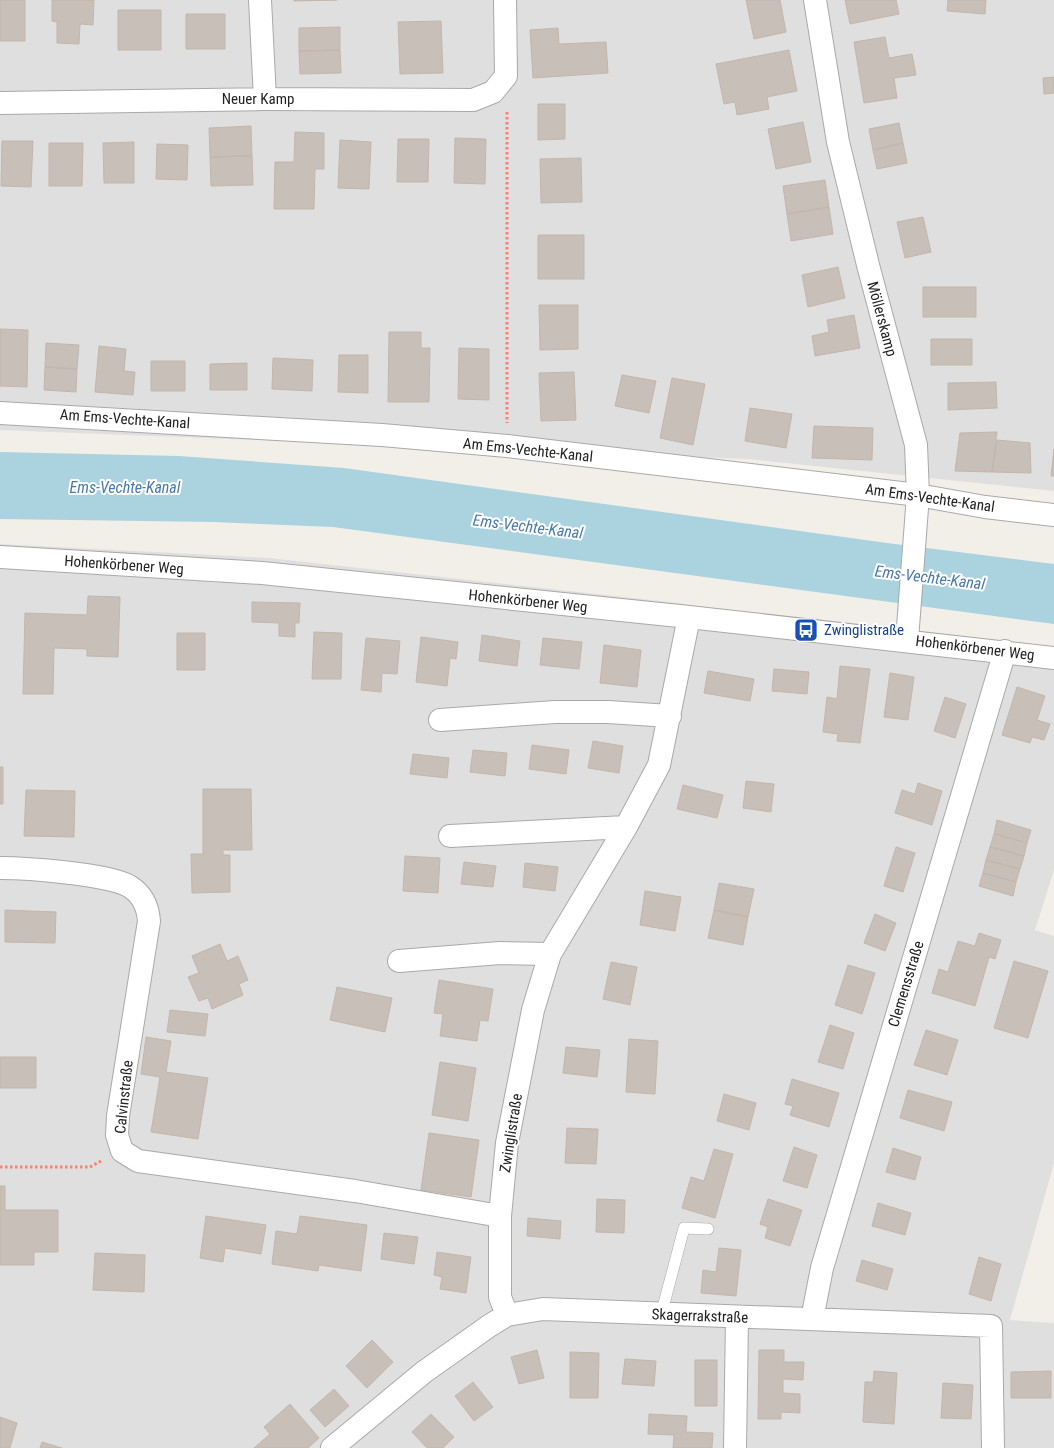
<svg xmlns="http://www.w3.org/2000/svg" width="1054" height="1448" viewBox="0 0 1054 1448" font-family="'Roboto Condensed',sans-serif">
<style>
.residential{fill:#e0dfdf}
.water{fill:#aad3df}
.building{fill:#c7bfb8;stroke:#c4b6ab}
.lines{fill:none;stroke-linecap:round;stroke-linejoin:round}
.lane-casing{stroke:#a9a9a9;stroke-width:12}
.street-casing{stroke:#a9a9a9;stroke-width:24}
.path{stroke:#fa8072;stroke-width:3;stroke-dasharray:2.5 2.5;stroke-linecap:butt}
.lane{stroke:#fff;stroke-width:11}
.street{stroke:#fff;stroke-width:22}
.labels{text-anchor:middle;stroke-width:4;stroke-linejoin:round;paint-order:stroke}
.street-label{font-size:15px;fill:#222;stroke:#fff}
.transit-label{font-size:15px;fill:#164399;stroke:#fff;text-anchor:start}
.water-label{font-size:16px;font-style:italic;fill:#4a7aab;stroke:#fff}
</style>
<rect width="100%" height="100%" fill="#f2efe9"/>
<path class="residential" d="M0,0H1054V491L747,459L0,430Z
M0,544L269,558L678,603L1054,666V870L1035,930L1054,936V1163L1010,1320L1054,1323V1448H0Z"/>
<path class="water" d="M0,452L179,456L344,468L887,543L1054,564V624L333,527L213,522L0,519Z"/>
<path class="building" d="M0,0H25V41H0Z
M52,0H94L93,25L80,24L79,44L57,43V22L52,21Z
M294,0H337L294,1Z
M746,0H780L786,32L754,39Z
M845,0H896L899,14L850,24Z
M948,0H986L985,14L947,11Z
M118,10H161V50H118Z
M186,14H225V49H186Z
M441,21L443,73L400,74L398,22Z
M340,27V50L299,51V28Z
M558,28L559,44L606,42L608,73L533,78L530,30Z
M885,37L889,58L912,54L916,75L894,78L897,98L864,103L854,42Z
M340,50L341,73L300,74L299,51Z
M789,50L797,91L767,97L769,109L737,115L735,102L724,104L716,64Z
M1054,77V93L1044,94L1043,78Z
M538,104H565V139L538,140Z
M803,122L811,162L776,169L768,129Z
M899,123L903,143L873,150L869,129Z
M251,126L252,156L210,157L209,128Z
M295,132L324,133V169H315L314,209H274L275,162H294Z
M455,138L486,139L485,184L454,183Z
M398,139H429L428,182H397Z
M340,140L371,142L369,189L338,188Z
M2,141H33L31,187L1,186Z
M134,142V183H104L103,143Z
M49,143H83L82,186H49Z
M903,143L907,163L877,169L873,150Z
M157,144L188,145L187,180L156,179Z
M252,156L253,185L211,186L210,157Z
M581,158L582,202L541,203L540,159Z
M825,180L829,207L787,214L783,186Z
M829,207L833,234L791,241L787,214Z
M923,217L931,252L905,258L897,222Z
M538,235H584V279H538Z
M838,267L845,298L808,307L802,275Z
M923,287H976V317H923Z
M539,305H578V349L540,350Z
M854,315L860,348L815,356L812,336L829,332L827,320Z
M0,329L28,330L27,387L0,386Z
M389,332H421V348H430L429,402H388Z
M931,339H972V365H931Z
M46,343L79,345L77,369L45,367Z
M99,346L126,349L124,371L135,372L133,395L95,392Z
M459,348L489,349V400L458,399Z
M339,355H368V393L338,392Z
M273,358L313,360L312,391L272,389Z
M151,361H185V391H151Z
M247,363V390H210V364Z
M45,367L77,369L76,392L44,390Z
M574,372L576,420L541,421L539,373Z
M622,375L656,381L649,413L615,406Z
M672,378L705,384L693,445L660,438Z
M996,382L997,408L948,410V383Z
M750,408L792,414L786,448L745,441Z
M814,426L873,428L872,460L812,458Z
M997,432L992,472L955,471L960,433Z
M997,440L1030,443L1031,473L992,472Z
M1054,449V476H1051Z
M88,596L120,597L118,657L87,656V649L54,648L53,694H23L25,613L87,615Z
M252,602L300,603L299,623H295V637L279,636V623L252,622Z
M314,632L342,633L341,679H312Z
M177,633H205V670H177Z
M482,635L520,641L517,666L479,661Z
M421,637L458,642L456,659L450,658L447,686L416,682Z
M366,638L400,641L397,674L382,673L381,692L361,690Z
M543,638L582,642L579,669L540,665Z
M604,645L641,650L637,687L600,683Z
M840,666L870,669L860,743L837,741L838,734L823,732L827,697L837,699Z
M774,669L809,672L807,694L772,691Z
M708,671L754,679L750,701L704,693Z
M890,673L914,677L908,720L884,717Z
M1017,687L1045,696L1037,720L1050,724L1044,740L1032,737L1030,743L1002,735Z
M945,697L966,704L955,738L934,731Z
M593,741L623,746L619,773L588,768Z
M532,745L569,750L566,774L529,769Z
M473,750L507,753L505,776L470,772Z
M413,754L449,758L447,778L410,774Z
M0,767H3V804H0Z
M746,781L774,784L771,812L743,808Z
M918,783L942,791L932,825L895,813L902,790L915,794Z
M683,785L723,795L717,818L677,809Z
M203,789H251L252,850H223V855H230V892L192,893L191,854H203Z
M26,790L75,791L74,837L24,836Z
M997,820L1031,830L1027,843L994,834Z
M994,834L1027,843L1024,856L990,847Z
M896,847L915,853L903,892L884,886Z
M990,847L1024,856L1020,869L986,860Z
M405,856L440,858L438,893L403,891Z
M986,860L1020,869L1016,882L983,873Z
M464,862L496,866L493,887L461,884Z
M525,863L558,867L555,891L523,887Z
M983,873L1016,882L1013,896L979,886Z
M719,883L754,889L748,917L714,910Z
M645,891L681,897L675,931L640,925Z
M5,910L56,912L55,943L5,942Z
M714,910L748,917L743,945L708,938Z
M875,914L896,923L885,951L864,943Z
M979,933L1001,940L995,959L989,957L975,1006L932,993L939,969L948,972L958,941L975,946Z
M220,944L227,961L238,956L248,980L239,984L243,995L212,1009L208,998L199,1001L188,977L199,973L192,956Z
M1014,961L1048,971L1028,1038L994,1028Z
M611,962L637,967L630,1005L603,999Z
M848,965L875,973L862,1014L835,1005Z
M439,980L493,989L488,1021L480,1020L477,1041L440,1036L443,1014L434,1013Z
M337,987L392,998L385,1032L330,1020Z
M170,1010L208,1014L205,1036L167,1032Z
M830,1025L854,1033L843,1069L818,1062Z
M926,1030L958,1040L947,1075L914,1065Z
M146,1037L171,1041L166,1072L208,1078L198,1139L151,1132L160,1077L141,1074Z
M629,1039L658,1041L655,1094L626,1092Z
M566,1047L600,1050L597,1077L563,1073Z
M0,1057H36V1088H0Z
M440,1062L476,1068L468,1121L432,1115Z
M792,1079L839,1093L829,1127L790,1115L793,1106L785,1104Z
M908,1090L952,1102L944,1131L900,1118Z
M724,1094L756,1103L749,1130L717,1121Z
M567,1128L598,1129L596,1164L565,1163Z
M429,1133L479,1140L471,1197L421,1190Z
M794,1147L817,1155L807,1188L783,1181Z
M893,1148L921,1157L915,1180L886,1172Z
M714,1149L733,1154L715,1218L682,1208L691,1177L704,1181Z
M0,1186H5V1210H58V1252H34V1265H0Z
M597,1199L625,1200L624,1233L596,1232Z
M768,1199L802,1210L790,1246L765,1238L768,1227L760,1224Z
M878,1203L911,1213L905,1235L872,1226Z
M206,1216L266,1225L261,1254L225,1248L223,1262L200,1258Z
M300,1216L367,1225L361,1271L319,1265L318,1271L272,1264L276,1231L297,1234Z
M528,1218L561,1221L560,1239L527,1236Z
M384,1233L418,1237L414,1264L381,1259Z
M719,1248L741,1250L736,1296L701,1293L703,1270L716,1272Z
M437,1252L471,1257L466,1293L440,1289L442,1277L434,1275Z
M95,1253L145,1255L144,1292L93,1290Z
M979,1257L1001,1264L991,1301L969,1294Z
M862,1260L893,1269L887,1290L856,1281Z
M372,1340L393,1362L367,1388L346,1366Z
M537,1350L544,1378L519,1384L511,1357Z
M759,1350H784V1362H804L803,1380L783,1379V1393L800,1394V1413L781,1412V1419H758Z
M570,1352L599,1353L598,1398H570Z
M625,1359L656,1361L654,1386L622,1384Z
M695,1360H717V1406H695Z
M874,1371L897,1373L894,1424L863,1422L865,1382H873Z
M1051,1371V1398H1011V1372Z
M473,1382L493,1407L474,1421L455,1396Z
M943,1383L973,1385L971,1419L941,1418Z
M334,1389L349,1406L325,1427L310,1410Z
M290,1404L319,1438L308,1448H254L270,1434L264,1427Z
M431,1414L454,1437L443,1448H427L412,1432Z
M649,1414L687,1416L686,1432L713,1433L712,1448H673L674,1435L648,1434Z
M0,1417L17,1423L10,1448H0Z
M42,1442L62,1448H40Z"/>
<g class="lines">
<g class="lane-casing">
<path id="lane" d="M661,1315L684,1228L708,1229"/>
</g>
<g class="street-casing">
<path id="street" d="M260,0L265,99
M815,0L838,142L868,265L916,445L918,495L907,640
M0,103L265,99L473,100L493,92L506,76L505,0
M0,413L382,435L507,446L918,495L985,507L1054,515
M0,557L262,573L689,617L1054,658
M440,720L555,712H608L670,716
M450,836L626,827
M0,868C27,868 107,874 129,886C142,894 148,907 149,921L118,1116L117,1135L122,1151L138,1161L355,1191L500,1216
M399,961L500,953L550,954
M507,1315L500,1297V1216L507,1143L533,1010L550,954L626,827L659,765L689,617
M812,1319L822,1268L1005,651
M332,1448L424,1372L489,1326L507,1315L543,1309L991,1326L993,1448
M735,1448L737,1318"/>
</g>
<path class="path" d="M507,112V423
M0,1167H90L103,1160"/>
<use href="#lane" class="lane"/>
<use href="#street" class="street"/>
</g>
<defs>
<g id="bus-square" transform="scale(1.25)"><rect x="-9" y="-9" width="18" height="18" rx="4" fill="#1a4fb4" stroke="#fff"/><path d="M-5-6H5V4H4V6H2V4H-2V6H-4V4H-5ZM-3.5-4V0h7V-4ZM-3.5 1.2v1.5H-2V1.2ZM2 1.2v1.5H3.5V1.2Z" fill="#fff"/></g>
</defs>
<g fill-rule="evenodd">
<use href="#bus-square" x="806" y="630"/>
</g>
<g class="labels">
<g class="street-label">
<text x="258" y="104">Neuer Kamp</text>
<text transform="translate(882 319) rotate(75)" y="5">Möllerskamp</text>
<text transform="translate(125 419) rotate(4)" y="5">Am Ems-Vechte-Kanal</text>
<text transform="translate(528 450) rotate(6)" y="5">Am Ems-Vechte-Kanal</text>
<text transform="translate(930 498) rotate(8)" y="5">Am Ems-Vechte-Kanal</text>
<text transform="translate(124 565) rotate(4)" y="5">Hohenkörbener Weg</text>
<text transform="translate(528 601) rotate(6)" y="5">Hohenkörbener Weg</text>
<text transform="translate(975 648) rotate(7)" y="5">Hohenkörbener Weg</text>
<text transform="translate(906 984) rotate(-73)" y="5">Clemensstraße</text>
<text transform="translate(124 1097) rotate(-84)" y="5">Calvinstraße</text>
<text transform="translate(511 1133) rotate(-81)" y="5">Zwinglistraße</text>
<text transform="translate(700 1316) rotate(2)" y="5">Skagerrakstraße</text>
</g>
<g class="transit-label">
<text x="824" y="635">Zwinglistraße</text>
</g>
<g class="water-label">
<text x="125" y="493">Ems-Vechte-Kanal</text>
<text transform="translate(528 526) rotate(7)" y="6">Ems-Vechte-Kanal</text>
<text transform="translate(930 577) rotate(7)" y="6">Ems-Vechte-Kanal</text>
</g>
</g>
</svg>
